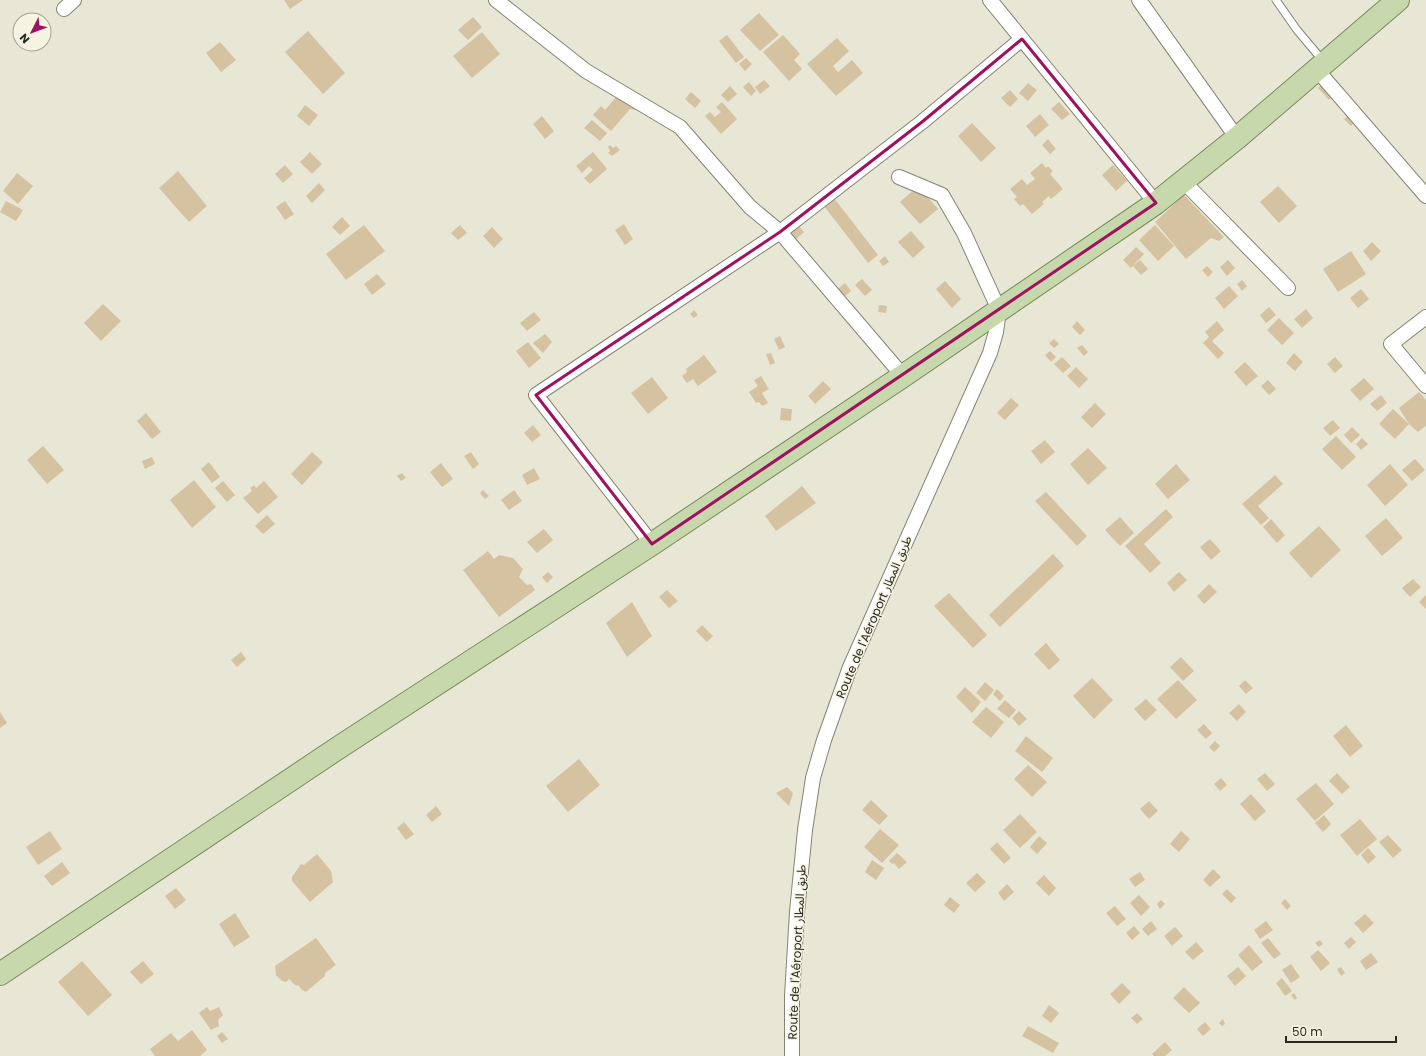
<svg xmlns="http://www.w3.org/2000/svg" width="1426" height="1056" viewBox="0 0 1426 1056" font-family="Poppins,'Noto Sans Arabic',sans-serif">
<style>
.building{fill:#d5c2a0}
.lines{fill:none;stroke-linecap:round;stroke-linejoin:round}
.service-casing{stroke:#858474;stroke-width:9}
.minor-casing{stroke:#858474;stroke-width:16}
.primary-casing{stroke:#788a57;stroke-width:24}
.service{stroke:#fff;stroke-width:7}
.minor{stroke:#fff;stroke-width:14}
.primary{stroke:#c7d9ac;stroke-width:22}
.marked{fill:none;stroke:#9e125f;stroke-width:3;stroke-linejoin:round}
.labels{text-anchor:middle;stroke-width:3;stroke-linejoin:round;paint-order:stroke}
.street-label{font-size:12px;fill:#292922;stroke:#f5f4e3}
</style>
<rect width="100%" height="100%" fill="#e8e7d5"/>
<path class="building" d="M284,0H303L290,9Z
M759,13L779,35L760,51L740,30Z
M473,17L482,27L468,40L458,30Z
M308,31L345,73L323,94L285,52Z
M482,32L500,54L472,78L453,56Z
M727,35L744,57L736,63L719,41Z
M783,35L800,54L794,60L802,69L789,81L763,52Z
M837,38L849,51L833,66L838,72L852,60L863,73L836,96L807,64Z
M220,42L236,60L221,72L206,53Z
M746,58L752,64L745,71L739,64Z
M1329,78L1340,90L1329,100L1318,88Z
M764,80L770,86L760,94L755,87Z
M749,82L756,91L751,96L743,87Z
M1028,83L1037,90L1028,101L1019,93Z
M730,86L737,94L728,102L721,95Z
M622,90L640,105L636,110L630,109L611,131L593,115L601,106L605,110Z
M1010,90L1018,99L1010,107L1001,98Z
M691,92L701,101L695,108L685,99Z
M722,102L737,119L721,134L705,116L710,112L715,117L721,112L716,107Z
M1059,102L1070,114L1062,120L1051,109Z
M305,105L318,115L309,126L297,116Z
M1351,113L1357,119L1351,126L1344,119Z
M1040,114L1049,125L1035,137L1026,126Z
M542,116L554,131L545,139L533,124Z
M592,120L607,133L600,141L584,128Z
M972,123L996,148L981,162L958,136Z
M1048,139L1056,149L1050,154L1042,145Z
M610,145L613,148L616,146L620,150L612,156L608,153L610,151L608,147Z
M310,152L322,164L312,174L300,162Z
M593,152L607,169L590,184L584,178L593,170L589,166L582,173L576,166Z
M1042,163L1046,168L1048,166L1053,171L1050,174L1063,189L1051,199L1049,196L1042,202L1044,204L1032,214L1023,204L1020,206L1014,199L1017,197L1010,189L1022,179L1027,185L1035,179L1030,173Z
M285,165L293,174L283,183L275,174Z
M1113,165L1127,181L1116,191L1102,175Z
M178,171L207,206L189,222L159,188Z
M17,173L33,186L18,204L3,191Z
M319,183L325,190L312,203L306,196Z
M918,186L938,209L920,224L900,202Z
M1278,186L1297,206L1279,223L1260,202Z
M1184,195L1224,237L1219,241L1211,238L1186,259L1155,222Z
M834,198L878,255L868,263L824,206Z
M6,201L23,210L16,221L0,212Z
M285,201L294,214L285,220L276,207Z
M342,217L350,226L340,235L332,227Z
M624,224L633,239L625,245L615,230Z
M364,225L385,251L346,280L326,254Z
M460,225L467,233L458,240L451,233Z
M798,225L804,232L795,240L789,233Z
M1155,225L1174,246L1158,261L1139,240Z
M492,227L503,239L494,248L483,236Z
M911,231L925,247L913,258L898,242Z
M1372,242L1381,251L1371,261L1363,251Z
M1136,247L1144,254L1131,268L1123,260Z
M1351,251L1366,274L1338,292L1323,269Z
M885,256L889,262L883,266L879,261Z
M1140,260L1148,269L1141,275L1133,266Z
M1228,260L1235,268L1227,276L1220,267Z
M1207,266L1213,272L1208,277L1202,270Z
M377,274L386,284L372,295L364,284Z
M862,279L872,290L865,296L855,285Z
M1242,280L1247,286L1242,291L1237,284Z
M945,281L961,299L952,308L936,289Z
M845,283L851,291L845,296L838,289Z
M1229,286L1238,296L1224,309L1215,298Z
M1361,289L1369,299L1358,308L1350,298Z
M103,304L121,321L101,341L84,323Z
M879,305L887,306L886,313L878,312Z
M1269,307L1276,315L1266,323L1260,315Z
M1306,309L1313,318L1302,328L1294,319Z
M694,310L698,315L694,318L690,314Z
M534,312L541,320L527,331L520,323Z
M1279,318L1294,333L1282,345L1267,330Z
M1077,321L1085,330L1080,335L1072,327Z
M1217,321L1224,330L1212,341L1224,353L1218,359L1203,343L1209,337L1205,332Z
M545,334L552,342L543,353L533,343Z
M780,336L785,347L779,350L774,339Z
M1054,339L1059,344L1054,348L1049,343Z
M528,342L541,358L529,368L516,351Z
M1082,345L1088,352L1084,356L1077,348Z
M1050,351L1056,357L1051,362L1045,355Z
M771,353L775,363L770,365L766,354Z
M1294,353L1303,362L1295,371L1286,363Z
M704,355L717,372L698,386L693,379L687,383L682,376L687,372L686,369Z
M1062,357L1071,366L1063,373L1054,364Z
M1335,357L1343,366L1335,373L1327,364Z
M1245,362L1258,376L1246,386L1234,372Z
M1076,367L1088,379L1079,388L1067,376Z
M761,376L769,389L762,393L768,403L762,406L759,402L756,403L749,392L758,386L754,380Z
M652,377L668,398L648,414L631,393Z
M1364,378L1374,389L1360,401L1350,390Z
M1268,380L1276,389L1269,395L1261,386Z
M823,381L831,389L815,404L808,396Z
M1419,392L1426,400V426L1418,432L1409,424L1399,408Z
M1381,395L1387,403L1377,411L1370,404Z
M1011,398L1019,405L1005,420L997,413Z
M1095,403L1106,414L1092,428L1081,417Z
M781,408L792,409L791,421L780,420Z
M1393,409L1409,424L1395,439L1379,424Z
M146,413L161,432L152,439L137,421Z
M1333,420L1340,428L1330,436L1323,428Z
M533,425L541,435L532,442L524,433Z
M1352,427L1360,435L1351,443L1344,435Z
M1336,436L1356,457L1342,470L1322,449Z
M1362,438L1368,444L1361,450L1356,444Z
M1045,440L1055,452L1041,464L1031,451Z
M43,446L64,470L47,484L27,460Z
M1088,448L1107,468L1088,485L1070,464Z
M312,452L323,462L302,485L291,474Z
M471,452L479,464L473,469L464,456Z
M152,457L155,464L145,469L142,461Z
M1415,459L1425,470L1412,481L1402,470Z
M209,462L220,477L212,483L201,469Z
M441,463L453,479L442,487L430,472Z
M1176,464L1190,480L1168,499L1155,484Z
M1390,464L1408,485L1385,506L1367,485Z
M534,468L540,479L527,485L522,475Z
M402,473L406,478L401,481L397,476Z
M1275,475L1283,484L1258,506L1269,518L1261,525L1242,504Z
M194,480L216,507L192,528L170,500Z
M223,481L235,495L227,502L215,488Z
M264,481L278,497L258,514L243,498L252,491L250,488L254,485L256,488Z
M802,486L816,503L776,531L765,516Z
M483,490L489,496L485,499L480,493Z
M514,490L522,501L509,510L501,500Z
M1046,492L1087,536L1077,546L1035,501Z
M1166,509L1173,517L1144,544L1161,563L1150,573L1125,546Z
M267,515L275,524L263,534L255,526Z
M1120,517L1134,533L1120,546L1105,530Z
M1386,518L1403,538L1382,556L1365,536Z
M1271,519L1285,535L1277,543L1263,527Z
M1319,526L1341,550L1311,578L1289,553Z
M544,529L553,540L537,553L527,542Z
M1210,539L1221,551L1211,560L1200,547Z
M488,551L494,559L499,555L513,558L523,569L519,577L527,585L531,584L535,590L499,617L463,570Z
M1053,554L1064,566L1000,627L989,615Z
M548,572L553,577L547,583L542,577Z
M1179,572L1187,580L1174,592L1167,583Z
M1413,579L1421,587L1410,597L1402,588Z
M1209,584L1217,592L1204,604L1197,596Z
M667,590L678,601L669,608L659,597Z
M949,593L987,635L973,648L934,606Z
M1426,595V609L1419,602Z
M632,602L652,636L627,657L606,623Z
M702,625L713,636L707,642L696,631Z
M1046,643L1060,660L1049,670L1034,654Z
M241,652L246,659L237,667L231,660Z
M1181,657L1194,671L1183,681L1170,667Z
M1092,678L1113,700L1094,719L1073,696Z
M1178,680L1197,700L1176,719L1157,699Z
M1245,680L1253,688L1246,694L1239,686Z
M985,682L994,690L985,701L976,693Z
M965,687L981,702L972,713L956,697Z
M997,689L1004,696L1000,701L993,694Z
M1146,699L1157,710L1145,721L1134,709Z
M1005,700L1016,710L1009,718L997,709Z
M1239,704L1246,712L1237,721L1229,713Z
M986,707L1004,722L991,738L972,722Z
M1019,711L1027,719L1019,726L1012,718Z
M0,712L7,723L0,728Z
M1204,724L1212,733L1206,739L1197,730Z
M1346,725L1363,746L1350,757L1333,736Z
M1026,736L1053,758L1042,772L1015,751Z
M1215,741L1220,746L1214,752L1209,747Z
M579,759L600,785L568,812L546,786Z
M1028,765L1047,782L1032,797L1014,779Z
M1265,773L1275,784L1267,791L1257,779Z
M1337,773L1350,787L1342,794L1329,781Z
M1221,778L1227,785L1220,791L1214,784Z
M1316,783L1334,804L1315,821L1296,799Z
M787,787L793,793L789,806L776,793Z
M1251,794L1266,811L1255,821L1240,804Z
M871,800L888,816L879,825L862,810Z
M1149,801L1158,811L1149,819L1140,809Z
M436,806L442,814L432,822L426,815Z
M1020,814L1037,832L1020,848L1003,830Z
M1324,815L1331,824L1323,832L1315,823Z
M1360,819L1377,839L1357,856L1340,835Z
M404,822L414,834L406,840L397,828Z
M880,829L899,845L882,863L864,847Z
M50,831L62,849L38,865L26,847Z
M1181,831L1190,839L1179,852L1170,844Z
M1388,835L1402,850L1393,858L1379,842Z
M1039,836L1047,843L1037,854L1030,847Z
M997,842L1011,858L1004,864L990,849Z
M1368,848L1376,857L1368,864L1361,855Z
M897,853L907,862L899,869L894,863L892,864L889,861Z
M317,854L331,871L333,882L310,902L292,881V877L301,864L304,865Z
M872,860L884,868L876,880L865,872Z
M62,862L70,873L52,886L44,876Z
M1213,869L1221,877L1210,887L1203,880Z
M1140,872L1145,880L1135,887L1129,879Z
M977,873L986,882L975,892L966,883Z
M1044,875L1056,888L1049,896L1036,883Z
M1007,884L1014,892L1004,901L998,893Z
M176,888L186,900L175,909L165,896Z
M1227,889L1236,898L1231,903L1222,894Z
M1139,895L1150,907L1141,916L1130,903Z
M950,897L960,905L954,913L944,905Z
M1285,899L1291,906L1287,910L1281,903Z
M1161,900L1165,904L1160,909L1157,904Z
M1115,906L1126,919L1117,926L1106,913Z
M235,913L250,937L234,947L219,924Z
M1365,914L1374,923L1363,933L1354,923Z
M1151,921L1157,929L1148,936L1142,929Z
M1266,921L1273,930L1260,939L1254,930Z
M1134,926L1140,933L1132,940L1126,933Z
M1175,927L1183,936L1172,946L1164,936Z
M1351,937L1356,942L1349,949L1344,943Z
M316,938L336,965L325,973V976L306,992L302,990L298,985L296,986L289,979L286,982L282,981L276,975L275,966Z
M1268,938L1281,954L1274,959L1261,943Z
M1320,940L1323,944L1319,947L1315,943Z
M1196,942L1204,951L1193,960L1185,952Z
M1249,945L1263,962L1252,971L1238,955Z
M1318,950L1330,963L1321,971L1310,957Z
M1371,953L1378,962L1366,970L1360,961Z
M82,961L112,995L88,1016L58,982Z
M143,961L154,974L141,984L130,972Z
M1291,964L1300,977L1291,983L1282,970Z
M1238,967L1246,976L1235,986L1227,976Z
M1341,967L1345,973L1341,976L1337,969Z
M1282,978L1292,991L1285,996L1276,983Z
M1122,983L1131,992L1119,1004L1110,994Z
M1184,987L1200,1003L1189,1013L1173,998Z
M1294,993L1297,998L1295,1000L1291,995Z
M1049,1005L1059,1013L1051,1023L1042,1016Z
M207,1007L210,1011L219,1007L223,1015L218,1020L219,1026L211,1030L199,1013Z
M1137,1013L1143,1019L1137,1024L1131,1018Z
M1223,1019L1225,1024L1222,1026L1219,1023Z
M1205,1022L1211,1029L1203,1036L1197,1029Z
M1028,1026L1059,1043L1053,1053L1022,1036Z
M192,1030L207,1050L200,1056H155L150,1049L171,1033L178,1041Z
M222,1032L228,1039L222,1043L217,1036Z
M1165,1042L1172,1050L1165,1056H1154L1152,1054Z"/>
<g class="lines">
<g class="service-casing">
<path id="service" d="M1276,0L1297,30L1324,62"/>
</g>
<g class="minor-casing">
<path id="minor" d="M496,0L586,71L680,127L750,207L780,232L903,376
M990,0L1156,203
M1139,0L1237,138
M64,9L74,0
M1317,70L1426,196
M1183,181L1288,288
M1426,317L1391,344L1426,386
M652,544L536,395L780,232L922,122L1022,39
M792,1056V996L797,912L805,830L813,778L824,740L850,667L990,353L996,332L999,310L964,233L942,195L899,177"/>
</g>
<g class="primary-casing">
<path id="primary" d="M0,974L341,746L652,544L903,376L1156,203L1237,138L1398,0"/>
</g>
<use href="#service" class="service"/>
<use href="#minor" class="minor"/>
<use href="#primary" class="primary"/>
</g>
<path class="marked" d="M1022,39L1156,203L652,544L536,395L780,232L922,122Z"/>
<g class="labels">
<g class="street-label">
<text transform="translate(874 617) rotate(-67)" y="4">Route de l'Aéroport طريق المطار</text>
<text transform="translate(797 952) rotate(-87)" y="4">Route de l'Aéroport طريق المطار</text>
</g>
</g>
<g transform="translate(32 32) rotate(228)"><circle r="19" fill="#f5f4e3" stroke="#a3a396"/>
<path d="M0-3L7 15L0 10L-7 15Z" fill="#9e125f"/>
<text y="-6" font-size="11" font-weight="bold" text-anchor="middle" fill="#292922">N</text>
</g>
<path d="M1286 1036v6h110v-6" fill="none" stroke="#292922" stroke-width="2"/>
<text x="1292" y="1036" font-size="12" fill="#292922" stroke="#f5f4e3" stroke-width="3" paint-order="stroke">50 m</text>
</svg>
